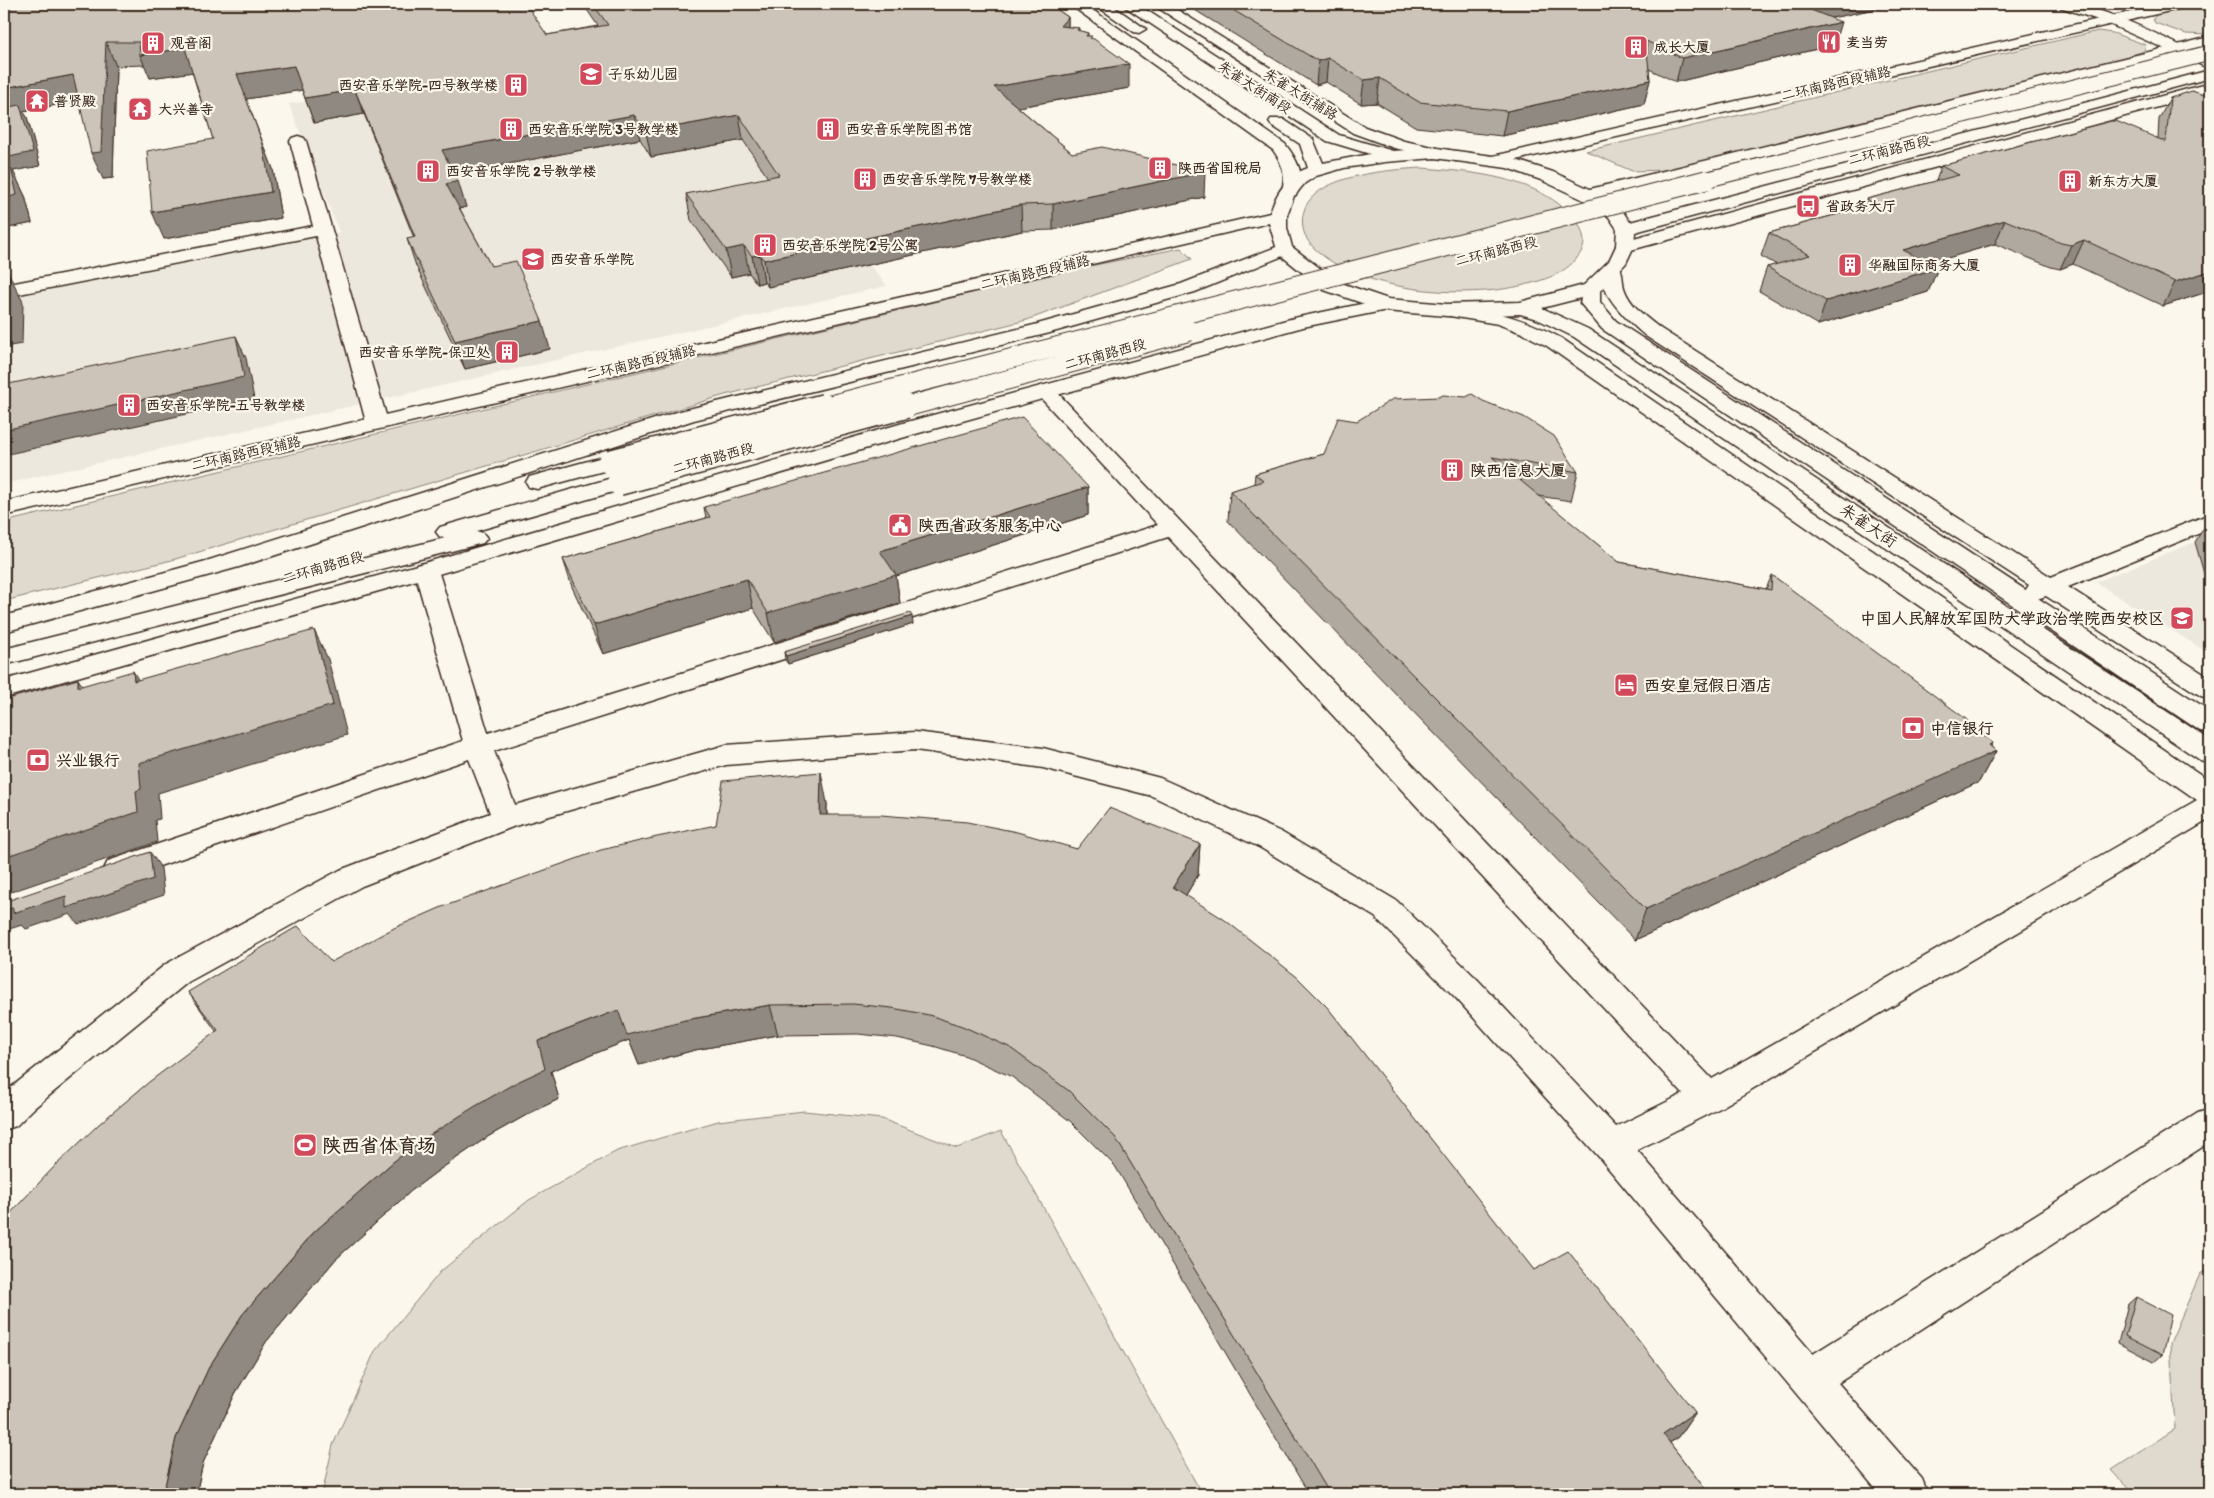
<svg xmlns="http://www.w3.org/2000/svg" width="2214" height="1498" viewBox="0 0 2214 1498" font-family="Itim,'LXGW WenKai TC',sans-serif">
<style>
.built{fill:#ede8dd}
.green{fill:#dfd9ce;stroke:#8d8276}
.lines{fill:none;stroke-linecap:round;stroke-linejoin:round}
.minor-casing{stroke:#3b2a1e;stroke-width:3}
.major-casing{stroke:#3b2a1e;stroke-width:3}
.highway-casing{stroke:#3b2a1e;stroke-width:3}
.minor{fill:#fbf7ec;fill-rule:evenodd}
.major{fill:#fbf7ec;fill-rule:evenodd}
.highway{fill:#fbf7ec;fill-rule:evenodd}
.highway-bridge-far2-casing{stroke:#3b2a1e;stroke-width:17;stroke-linecap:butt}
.highway-bridge-far1-casing{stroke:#3b2a1e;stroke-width:21;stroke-linecap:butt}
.highway-bridge-casing{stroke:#3b2a1e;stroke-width:27;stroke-linecap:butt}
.highway-bridge-far2{stroke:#fbf7ec;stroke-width:15}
.highway-bridge-far1{stroke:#fbf7ec;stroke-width:19}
.highway-bridge{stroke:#fbf7ec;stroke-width:24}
.wall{fill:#afa99f;stroke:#3b2a1e}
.shaded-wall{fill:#8f8982;stroke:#3b2a1e}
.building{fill:#ccc4b9;stroke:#3b2a1e}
.labels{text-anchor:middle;stroke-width:4.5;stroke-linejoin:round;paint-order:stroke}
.far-poi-label{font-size:14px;font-weight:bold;fill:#3b2a1e;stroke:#fbf7ec;text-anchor:start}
.far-street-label{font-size:14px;fill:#3b2a1e;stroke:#fbf7ec}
.poi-label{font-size:16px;font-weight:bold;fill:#3b2a1e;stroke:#fbf7ec;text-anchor:start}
.street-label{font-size:16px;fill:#3b2a1e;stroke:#fbf7ec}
.near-poi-label{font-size:19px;font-weight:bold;fill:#3b2a1e;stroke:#fbf7ec;text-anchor:start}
</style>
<rect width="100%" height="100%" fill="#fbf7ec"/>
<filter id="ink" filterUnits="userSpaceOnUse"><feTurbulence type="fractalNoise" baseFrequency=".02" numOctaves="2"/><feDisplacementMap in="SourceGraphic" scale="10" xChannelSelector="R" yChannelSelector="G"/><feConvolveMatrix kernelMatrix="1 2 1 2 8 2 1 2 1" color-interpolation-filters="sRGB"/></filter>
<g filter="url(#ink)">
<path class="built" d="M557,61L895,103L829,215L887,286L4,484V298L339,232L289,104Z
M2210,536V654L2095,582Z"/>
<path class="green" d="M2203,4H2210V35L2186,34L2155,23L2153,19L2157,14Z
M2098,31L2113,33L2146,45L2144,51L2118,60L1669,170L1632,171L1586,151Z
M1422,168C1475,172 1539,177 1576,220C1581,227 1586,239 1583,248C1573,271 1546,280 1524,285C1465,300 1356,292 1312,246C1304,237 1301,226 1303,215C1310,174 1390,170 1422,168Z
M1181,248L1192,259L1027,320L725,395L172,560L4,601V522L1069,270Z
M804,1111L882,1119L957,1148L1001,1131L1202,1494H322L333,1445L375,1351L441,1271L529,1200L617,1151L718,1121Z
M2210,1268V1494H2134L2112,1470L2175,1429L2170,1343L2200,1274Z"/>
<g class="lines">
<g class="minor-casing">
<path id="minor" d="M1069,4H1084L1285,144C1296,158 1308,177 1296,195H1284L1282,191C1286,175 1283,164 1273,150Z
M1152,4H1168L1365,127L1404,141L1462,153L1464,156L1462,159L1456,161L1394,148L1353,133Z
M2058,4C2099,1 2171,42 2210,60V69L2107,23L2060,7Z
M2210,83V93L1631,250L1625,251L1619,250L1616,246L1619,242Z
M298,136L304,138L306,141L388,422L385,427L377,428L369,427L366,422L316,236L4,297V285L313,226L290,141L292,138Z
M1612,263L1619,265C1623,272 1622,280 1624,288C1630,306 1647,318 1661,329L2051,577L2210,514V529L2068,587L2210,678V699L2201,696L2046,596L2037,599L2028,596L2025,591L2029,585L1647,337C1632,325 1590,287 1605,265Z
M1451,305C1491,309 1526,319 1561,338L2210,781V819L1720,1108L1637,1150L1813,1354L2198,1113L2210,1109V1142L1838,1383L1922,1479L1928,1494H1880L1599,1157L1456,998L1375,917L1261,848L1152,796L1043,768L915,750L726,765L515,826L362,886L188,982L34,1108L16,1126L4,1130V1093L166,964L340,870L490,813L469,759L119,880L108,877L104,869L108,861L463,741L414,570L417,565L426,563L435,565L438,570L488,733L1158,525L1039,396L1036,392L1039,388L1046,386L1053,388L1712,1079L2197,800L1547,346L1522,333L1498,324L1444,315L1441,311L1444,307ZM1168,537L1683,1094L1616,1127L1478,980L1397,901L1281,832L1160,778L1043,748L915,732L726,745L515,805L494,751Z"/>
</g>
<g class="major-casing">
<path id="major" d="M1094,4H1110L1146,29L1139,33L1134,32Z
M1121,4H1137L1339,135L1393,151L1435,148L1493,156L2166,4H2190L2188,7L2183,8L1516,160L1553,172L1590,189L2210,37V45L1602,197L1621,209L1630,222L2210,70V78L1635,232L1634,246L1626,263L1600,291V302L1616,321L2210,711V733L2200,731L1602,329L1580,303L1581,298L1542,308L1588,329L2210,740V763L2200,760L1574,337L1537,319L1520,314L1447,316L1385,311L1324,290L1278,253L1269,223L4,516V502L1270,213C1276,193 1288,175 1308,168L1300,144L1271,125L1269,122L1271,119H1283L1313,139L1323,163L1370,154L1327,141ZM1435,158L1507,168L1541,180L1582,199L1609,217L1617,229L1616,246L1609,261L1584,285L1520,302L1447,304L1388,299L1338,282L1292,247L1287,228V215L1294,196L1305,183L1316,176L1344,168L1385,162Z"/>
</g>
<g class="highway-casing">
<path id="highway" d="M1284,244L1290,245L1293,249L1290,253L1195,292L1046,334L694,420L239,567L4,632V616L206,561L680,411L1034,325L1181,284Z
M1385,299L1392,301L1395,305L1392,309L1303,327L919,433L435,575L4,698V680L417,565L903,423L1294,318Z
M610,455L618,457L621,462L618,467L537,489L529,487L526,482L529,477Z
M619,476L627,478L630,483L627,488L476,531L483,533L487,538L483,543L4,665V649L445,538L440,537L436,532L440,527Z"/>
</g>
<use href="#minor" class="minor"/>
<use href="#major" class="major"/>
<use href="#highway" class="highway"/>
<g class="highway-bridge-far2-casing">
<path id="highway-bridge-far2" d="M1701,181L2210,53"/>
</g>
<g class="highway-bridge-far1-casing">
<path id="highway-bridge-far1" d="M819,408L1706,180
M902,408L1190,331"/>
</g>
<g class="highway-bridge-casing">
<path id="highway-bridge" d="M610,462L824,406
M619,483L906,406"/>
</g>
<use href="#highway-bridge-far2" class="highway-bridge-far2"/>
<use href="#highway-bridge-far1" class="highway-bridge-far1"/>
<use href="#highway-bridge" class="highway-bridge"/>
</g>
<path class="wall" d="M4,4L547,35L598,26L583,4H1049L1068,17V27L1079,28V31L1088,33V36L1092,39L1129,88L1018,107L1072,153L1204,197L1053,230L1022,231L768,287L764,282L757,284L749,273L731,277L691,220L686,194L768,178L743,140L651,157L640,139L454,174L466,207L460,209L491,266L550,349L465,369L416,266L407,239L414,238L364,114L314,123L302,90L246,99L273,169L281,218L164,239L213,139L192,72L150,78L145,65L116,66L113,178L103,179L79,101L23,111L27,117L40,166L13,171L25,196L32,223L4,229L10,107L4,93Z
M1185,4H1898L1831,18L1834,45L1676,82L1649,69L1650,80L1644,104L1502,136L1416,127L1377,103L1361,104L1326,82L1316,85Z
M2170,98L2210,291L2163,306L2073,264L2060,269L2051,267L1995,244L1929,263L1938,268L1928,292L1818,325L1759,291L1767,267L1777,265L1761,256L1769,233L1838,214L1839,211L1865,204L1867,199L1936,181L1941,166L2158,138L2159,119Z
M1357,421L1578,472L1571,501L1538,496L1619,562L1766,589L1772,575L1974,729L1991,747L1996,751L1979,782L1635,940L1228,521L1230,491L1254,484L1255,474L1324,454Z
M1088,487V515L896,576L900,603L774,642L753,608L603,654L572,587L563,559L706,518L704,507Z
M2210,518V595L2195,542Z
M913,624L788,664L785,660L784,652Z
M827,803V815L1077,849L1200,844L1198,875L1186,895L1534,1270L1695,1412L1678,1437L1670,1443L1709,1494H1309L1115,1166L1070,1121L1012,1077L966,1056L933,1046L897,1038L858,1034L778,1035L695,1050L639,1065L629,1040L551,1071L559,1099L530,1113L489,1136L439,1170L411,1191L335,1260L266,1342L235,1394L203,1463L196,1494H4L216,1031L188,992L331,962L716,825Z
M2136,1297L2162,1355L2154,1362L2118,1343L2128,1304Z"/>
<path class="shaded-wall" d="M1797,4H1898L1789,27Z
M1068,17V40L1060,26Z
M1841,22L1834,45L1676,82L1682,58Z
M106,42L116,66L113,178L103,179L91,153Z
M185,48L194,72L150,78L140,55Z
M1328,58L1326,82L1316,85L1318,61Z
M1129,64V88L995,111L994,87Z
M294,66L303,90L246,99L273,169L281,218L164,239L152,212L271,192L237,74Z
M73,75L85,100L23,111L27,117L40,166L13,171L25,196L32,223L4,229V158L13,113L4,93V88Z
M1380,78L1377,103L1361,104L1364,80Z
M1650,80L1644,104L1502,136L1507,111Z
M355,90L364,114L314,123L305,98Z
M634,115L640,139L450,175L442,150Z
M739,115L743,140L651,157L646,132Z
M1205,172L1204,197L1053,230V204Z
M458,181L466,207L454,210L446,184Z
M1021,205L1022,231L768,287L764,260Z
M2005,220L1995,244L1894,274L1903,250Z
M2084,240L2073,264L2060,269L2071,245Z
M744,246L749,273L731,277L726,250Z
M760,255L764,282L757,284L752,256Z
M1938,268L1928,292L1818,325L1826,301Z
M2210,271V291L2163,306L2175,282Z
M8,272L23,302L22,344L4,347V314Z
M542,321L550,349L465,369L455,341Z
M236,336L246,358L254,399L4,455V430Z
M1088,487V515L896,576L900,603L774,642L768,613L880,551Z
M747,579L753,608L603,654L594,625Z
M912,616L913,624L788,664L786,656Z
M314,630L328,659L347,735L158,793L160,819L155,820L157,842L5,894L4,892V857L136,791L139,763Z
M133,671L151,701L134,681Z
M78,679L97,708L78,687Z
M1993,743L1986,756L1996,751L1979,782L1635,940L1646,909Z
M821,772L827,803L826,846L820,815Z
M1200,844L1198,875L1172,918L1173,887Z
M150,852L161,868L164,895L78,924L70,914L26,929L22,925L6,930L4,926V910Z
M770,1005L778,1035L695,1050L639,1065L629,1040L551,1071L559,1099L530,1113L489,1136L439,1170L411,1191L335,1260L266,1342L235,1394L203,1463L196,1494H163L176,1438L209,1367L242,1315L314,1232L393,1162L538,1041L618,1010L685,1020Z
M1695,1412L1678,1437L1647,1459L1663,1434Z"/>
<path class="building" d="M4,4H526L547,35L608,25L593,4H1049L1068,17L1060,26L1079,28L1077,30L1088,33L1086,36H1092L1090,38L1094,39L1129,64L994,87L1072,153L1102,147L1205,172L1053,204L1021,205L764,260L760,255L752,256L744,246L726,250L686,194L779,175L739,115L646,132L634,115L442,150L458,181L446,184L491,266L516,261L542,321L455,341L407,239L415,237L355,90L305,98L294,66L237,74L263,144L271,192L152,212L147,151L213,139L185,48L140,55L139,42H106L101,152L91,153L73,75L4,88Z
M1223,4H1797H1796L1841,22L1682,58L1646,41L1650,80L1507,111L1419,102L1380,78L1364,80L1328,58L1318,61Z
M2192,91L2210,97V271L2175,282L2084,240L2071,245L2061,243L2005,220L1903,250L1938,268L1826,301L1767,267L1810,255L1769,233L1842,213L1839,211L1871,202L1867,199L1959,175L1941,166L2111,121H2116L2166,142L2170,98Z
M20,105L33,152L4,158V108Z
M11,168L17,195L4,198V170Z
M8,272L6,314H4V273Z
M236,336L244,377L4,430V385Z
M1472,394L1483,401L1524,417L1554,436L1578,472L1492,457L1619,562L1771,590L1772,575L1966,719L1974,729L1993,743L1989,745L1996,751L1646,909L1230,491L1263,481L1255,474L1324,454L1338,418L1357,421L1393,399L1439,397L1443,395L1466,397Z
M1022,417L1088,487L880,551L896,575L768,613L747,579L594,625L563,559L710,517L704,507Z
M910,613L912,616L786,656L784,652Z
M314,630L333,705L139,763L141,789L136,791L138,812L4,857V700L78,679V687L133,671L134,681Z
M821,772L820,815H881L967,822L1017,832L1077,849L1109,808L1200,844L1173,887L1225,920L1297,977L1328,1008L1534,1270L1568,1251L1695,1412L1663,1434L1709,1494H1330L1115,1137L1069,1091L1009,1047L962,1026L929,1015L892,1008L853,1004L770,1005L685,1020L627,1035L618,1010L538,1041L545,1069L515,1083L474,1107L422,1140L393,1162L314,1232L242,1315L209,1367L176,1438L163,1494H4V1220L54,1167L99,1124L149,1082L218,1030L188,992L298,926L331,962L394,928L442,907L601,850L657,837L716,825L723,781Z
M150,852L153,879L66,908V896L13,913V908L4,910V902Z
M2136,1297L2171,1315L2162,1355L2125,1336Z"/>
</g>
<defs>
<g id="restaurant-square" transform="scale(1.25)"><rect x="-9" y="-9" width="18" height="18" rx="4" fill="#d1495b" stroke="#fbf7ec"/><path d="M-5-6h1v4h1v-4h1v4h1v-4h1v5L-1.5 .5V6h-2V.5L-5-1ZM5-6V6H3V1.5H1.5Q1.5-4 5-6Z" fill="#fff"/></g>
<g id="building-square" transform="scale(1.25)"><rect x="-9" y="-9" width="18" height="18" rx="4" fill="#d1495b" stroke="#fbf7ec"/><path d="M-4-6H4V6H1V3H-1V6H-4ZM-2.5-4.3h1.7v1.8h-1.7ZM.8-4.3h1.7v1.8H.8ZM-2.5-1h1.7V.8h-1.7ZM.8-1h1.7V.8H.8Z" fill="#fff"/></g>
<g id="school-square" transform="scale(1.25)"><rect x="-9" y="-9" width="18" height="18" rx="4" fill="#d1495b" stroke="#fbf7ec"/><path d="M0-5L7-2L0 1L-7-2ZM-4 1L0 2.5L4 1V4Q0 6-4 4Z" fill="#fff"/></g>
<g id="temple-square" transform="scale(1.25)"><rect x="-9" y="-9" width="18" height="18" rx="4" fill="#d1495b" stroke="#fbf7ec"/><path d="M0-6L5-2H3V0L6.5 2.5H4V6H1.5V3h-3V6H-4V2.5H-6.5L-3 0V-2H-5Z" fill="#fff"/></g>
<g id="bus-square" transform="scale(1.25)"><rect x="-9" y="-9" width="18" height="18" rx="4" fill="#d1495b" stroke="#fbf7ec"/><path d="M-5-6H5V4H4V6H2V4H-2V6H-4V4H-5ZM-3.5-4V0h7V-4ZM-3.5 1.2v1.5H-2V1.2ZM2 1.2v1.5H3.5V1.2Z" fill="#fff"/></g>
<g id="university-square" transform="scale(1.25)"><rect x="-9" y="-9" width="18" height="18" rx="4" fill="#d1495b" stroke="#fbf7ec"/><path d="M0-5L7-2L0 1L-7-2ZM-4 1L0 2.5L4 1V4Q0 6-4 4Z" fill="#fff"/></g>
<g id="civic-square" transform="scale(1.25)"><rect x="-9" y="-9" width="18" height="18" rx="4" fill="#d1495b" stroke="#fbf7ec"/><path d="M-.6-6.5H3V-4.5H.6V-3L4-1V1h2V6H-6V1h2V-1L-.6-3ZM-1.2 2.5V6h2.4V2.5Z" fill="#fff"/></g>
<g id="hotel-square" transform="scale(1.25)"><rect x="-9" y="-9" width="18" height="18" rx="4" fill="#d1495b" stroke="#fbf7ec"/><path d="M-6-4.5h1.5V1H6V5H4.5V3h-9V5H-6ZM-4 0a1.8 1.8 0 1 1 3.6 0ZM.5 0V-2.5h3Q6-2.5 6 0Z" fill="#fff"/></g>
<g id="bank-square" transform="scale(1.25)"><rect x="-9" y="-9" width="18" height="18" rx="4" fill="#d1495b" stroke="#fbf7ec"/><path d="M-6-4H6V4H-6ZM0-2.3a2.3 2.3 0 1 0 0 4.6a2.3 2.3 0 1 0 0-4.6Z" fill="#fff"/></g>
<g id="stadium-square" transform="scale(1.25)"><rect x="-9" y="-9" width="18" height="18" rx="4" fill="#d1495b" stroke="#fbf7ec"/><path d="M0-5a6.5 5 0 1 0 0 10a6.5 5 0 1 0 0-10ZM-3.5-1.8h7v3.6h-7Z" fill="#fff"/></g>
</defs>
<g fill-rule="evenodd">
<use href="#restaurant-square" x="1829" y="42"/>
<use href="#building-square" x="153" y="43"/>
<use href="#building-square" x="1636" y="47"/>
<use href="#school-square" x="591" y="74"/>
<use href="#building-square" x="516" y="85"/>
<use href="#temple-square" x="37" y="101"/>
<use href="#temple-square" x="140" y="109"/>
<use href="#building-square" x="511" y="129"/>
<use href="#building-square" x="828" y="129"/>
<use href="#building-square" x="1160" y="168"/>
<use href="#building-square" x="428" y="171"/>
<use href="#building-square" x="865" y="179"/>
<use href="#building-square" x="2070" y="181"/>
<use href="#bus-square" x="1808" y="206"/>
<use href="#building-square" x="765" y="245"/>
<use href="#university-square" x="533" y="259"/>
<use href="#building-square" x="1850" y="265"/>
<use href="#building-square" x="507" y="352"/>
<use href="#building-square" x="129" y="405"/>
<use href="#building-square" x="1452" y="470"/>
<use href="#civic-square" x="900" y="525"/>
<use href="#university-square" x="2182" y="618"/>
<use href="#hotel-square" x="1626" y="685"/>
<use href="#bank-square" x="1913" y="728"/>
<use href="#bank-square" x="38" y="760"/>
<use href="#stadium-square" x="305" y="1145"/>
</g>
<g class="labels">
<g class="far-poi-label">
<text x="1846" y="47">麦当劳</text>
<text x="170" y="48">观音阁</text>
<text x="1654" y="52">成长大厦</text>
<text x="608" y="79">子乐幼儿园</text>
<text x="498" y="90" text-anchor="end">西安音乐学院-四号教学楼</text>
<text x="54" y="106">普贤殿</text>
<text x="158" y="114">大兴善寺</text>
<text x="528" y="134">西安音乐学院 3号教学楼</text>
<text x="846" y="134">西安音乐学院图书馆</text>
<text x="1178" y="173">陕西省国税局</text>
<text x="446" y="176">西安音乐学院 2号教学楼</text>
<text x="882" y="184">西安音乐学院 7号教学楼</text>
<text x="2088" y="186">新东方大厦</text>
<text x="1826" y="211">省政务大厅</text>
<text x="782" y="250">西安音乐学院 2号公寓</text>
<text x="550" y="264">西安音乐学院</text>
<text x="1868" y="270">华融国际商务大厦</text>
<text x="490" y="357" text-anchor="end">西安音乐学院-保卫处</text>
<text x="146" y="410">西安音乐学院-五号教学楼</text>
</g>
<g class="far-street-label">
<text transform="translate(1836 83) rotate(-13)" y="5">二环南路西段辅路</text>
<text transform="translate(1255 87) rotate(33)" y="5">朱雀大街南段</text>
<text transform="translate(1301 94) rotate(32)" y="5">朱雀大街辅路</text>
<text transform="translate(1889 150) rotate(-14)" y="5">二环南路西段</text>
<text transform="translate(1496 251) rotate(-14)" y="5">二环南路西段</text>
<text transform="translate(1035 272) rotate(-13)" y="5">二环南路西段辅路</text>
<text transform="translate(1105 354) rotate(-15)" y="5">二环南路西段</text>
<text transform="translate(641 362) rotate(-13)" y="5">二环南路西段辅路</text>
<text transform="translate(246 453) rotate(-13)" y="5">二环南路西段辅路</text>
<text transform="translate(713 458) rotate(-15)" y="5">二环南路西段</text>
<text transform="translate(323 567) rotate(-16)" y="5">二环南路西段</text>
</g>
<g class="poi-label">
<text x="1470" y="476">陕西信息大厦</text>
<text x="918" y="531">陕西省政务服务中心</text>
<text x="2164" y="624" text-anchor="end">中国人民解放军国防大学政治学院西安校区</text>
<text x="1644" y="691">西安皇冠假日酒店</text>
<text x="1930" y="734">中信银行</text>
<text x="56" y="766">兴业银行</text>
</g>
<g class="street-label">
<text transform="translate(1869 525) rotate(34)" y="6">朱雀大街</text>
</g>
<g class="near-poi-label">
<text x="322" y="1152">陕西省体育场</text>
</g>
</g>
<rect width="2214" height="1498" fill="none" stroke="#fbf7ec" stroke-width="20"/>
<rect x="10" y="10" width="2194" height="1478" fill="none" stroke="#3b2a1e" stroke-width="2" filter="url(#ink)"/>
</svg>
